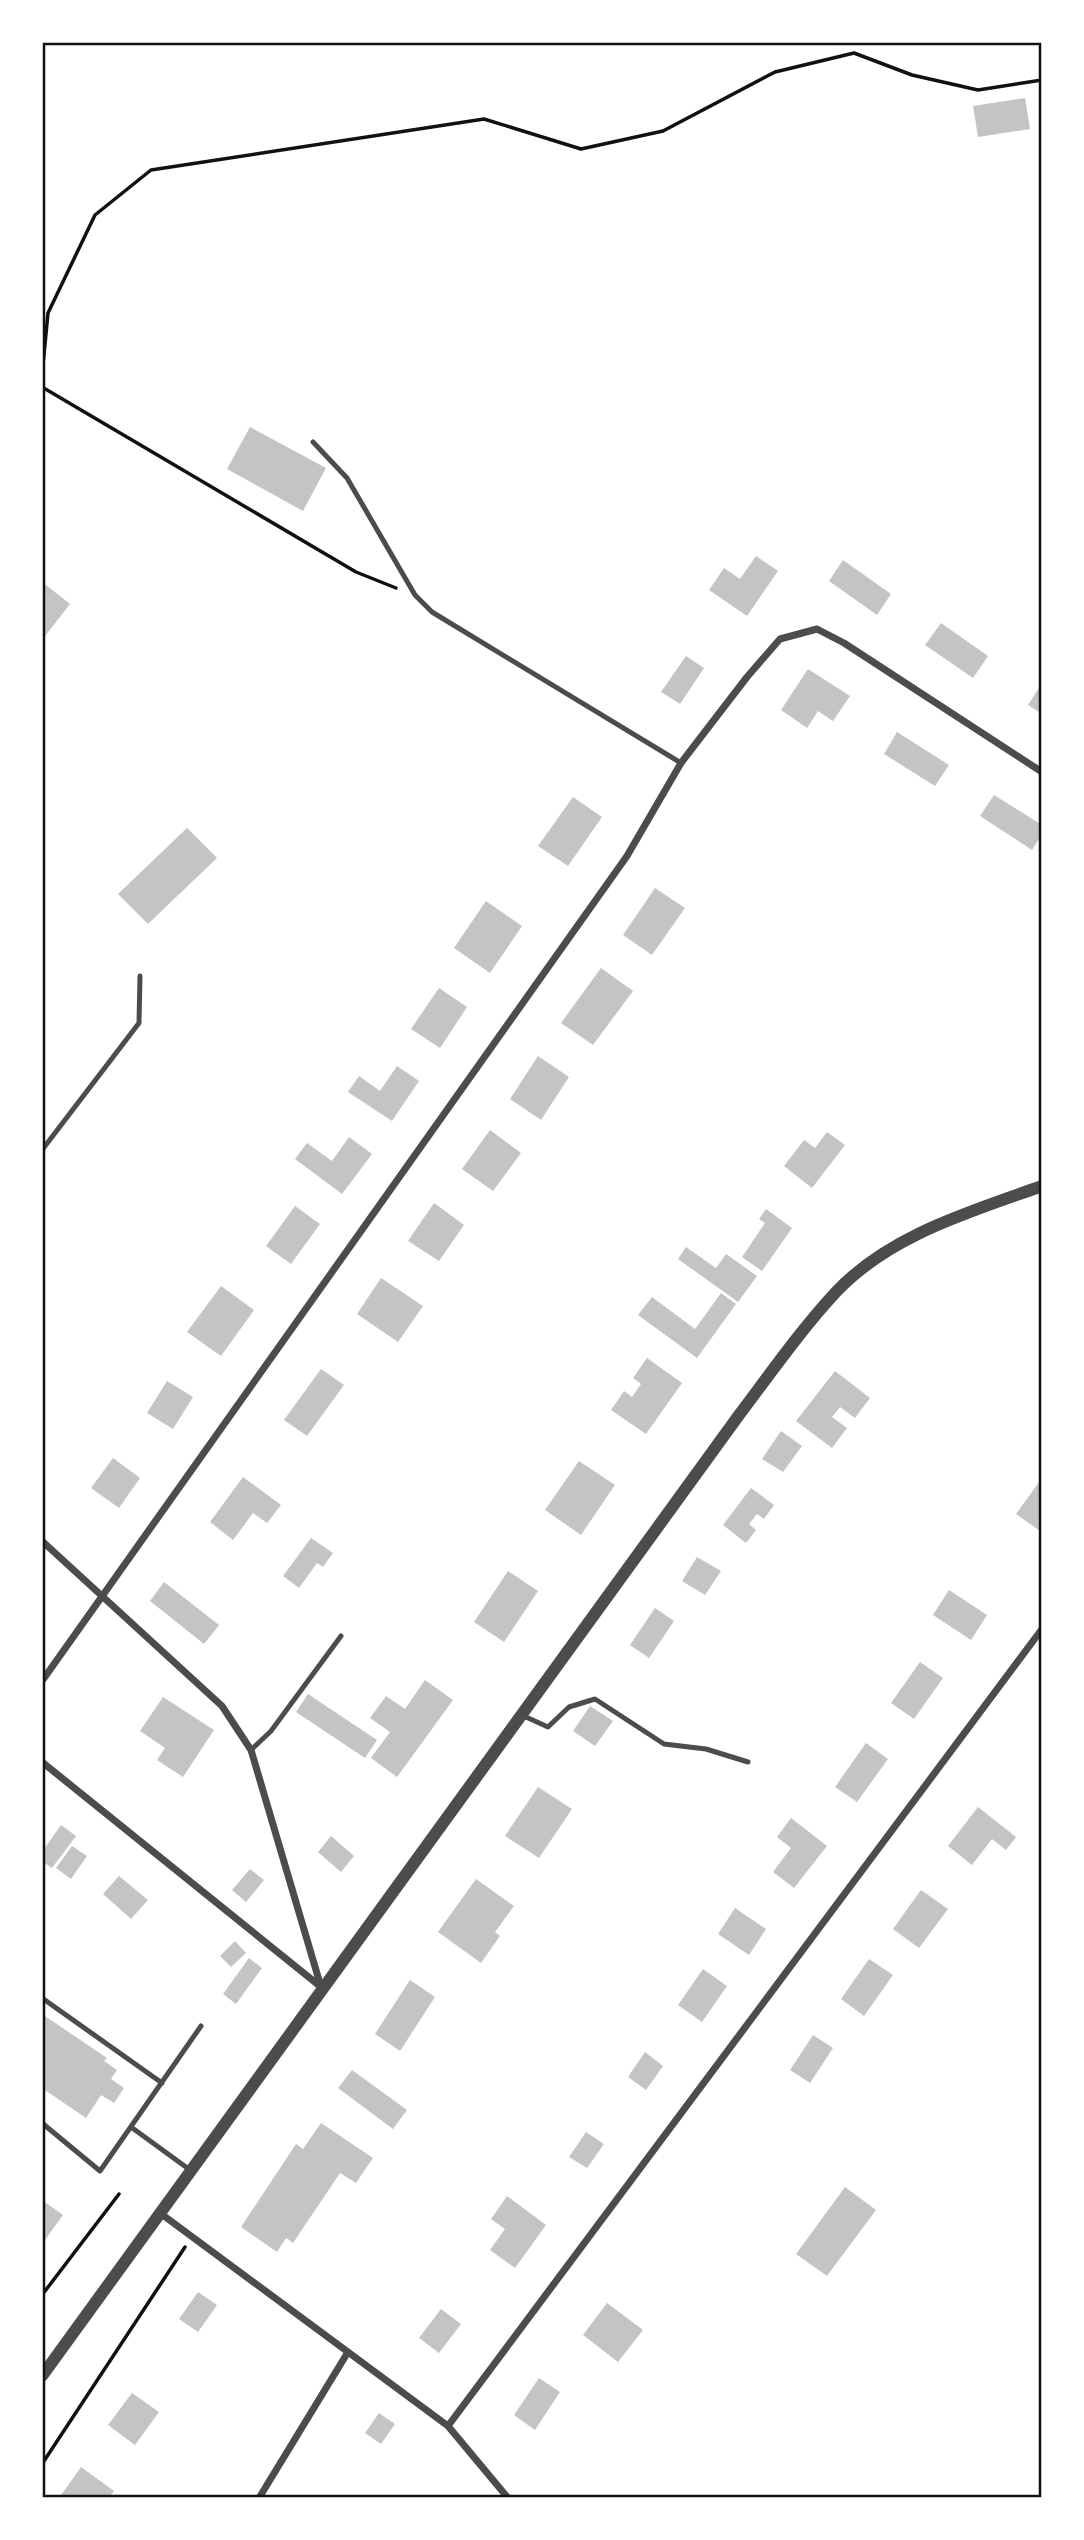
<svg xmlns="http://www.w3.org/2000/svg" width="1084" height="2540" viewBox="0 0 1084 2540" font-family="'Roboto Condensed',sans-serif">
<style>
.building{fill:#c4c4c4}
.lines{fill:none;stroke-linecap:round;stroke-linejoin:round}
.path{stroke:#111;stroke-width:3.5}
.service{stroke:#4c4c4c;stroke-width:5}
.minor{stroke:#4c4c4c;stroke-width:7}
.tertiary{stroke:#4c4c4c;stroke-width:12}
.neatline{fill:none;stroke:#111;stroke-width:2.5}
</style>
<rect width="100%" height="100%" fill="#fff"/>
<path class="building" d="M1025,98L1030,129L978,137L973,106Z
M250,427L326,468L303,511L227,469Z
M756,556L778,571L747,616L709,590L724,568L740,579Z
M843,560L891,594L877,615L829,581Z
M46,585L70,604L42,640V589Z
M941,623L988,656L973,678L925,645Z
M686,656L704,668L680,704L661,692Z
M808,669L850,696L833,721L818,711L807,728L781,710Z
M1042,683V714L1028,705Z
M897,732L949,765L935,786L884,754Z
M994,795L1042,825V834L1032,850L980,816Z
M573,797L602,817L568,866L538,846Z
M187,828L217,858L148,924L118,894Z
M655,888L685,908L652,955L623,935Z
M486,901L522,926L490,973L454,948Z
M601,968L633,991L593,1045L561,1023Z
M439,988L467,1007L440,1048L411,1029Z
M538,1056L569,1077L541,1120L510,1099Z
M397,1066L419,1081L392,1121L348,1092L359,1076L380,1091Z
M490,1130L521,1153L493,1191L462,1169Z
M827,1132L845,1145L812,1188L784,1166L804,1140L815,1148Z
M349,1137L372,1154L342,1194L295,1159L307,1143L332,1161Z
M434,1203L464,1225L439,1261L408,1241Z
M295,1206L320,1224L291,1264L266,1246Z
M766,1209L792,1228L762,1271L742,1257L765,1223L759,1219Z
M686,1247L716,1268L726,1254L757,1276L738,1302L678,1259Z
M381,1278L423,1306L398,1342L357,1314Z
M221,1286L254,1310L221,1356L187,1332Z
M721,1293L736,1304L697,1358L638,1315L652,1297L695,1329Z
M647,1358L682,1383L646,1434L611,1410L624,1391L632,1397L641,1384L633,1378Z
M321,1369L344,1385L307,1436L284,1420Z
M835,1371L870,1398L855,1418L840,1407L832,1417L847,1428L832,1448L796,1421Z
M167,1381L193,1397L173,1429L147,1413Z
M781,1431L802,1446L783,1472L762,1459Z
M113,1458L140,1478L119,1508L91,1488Z
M579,1461L615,1485L581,1535L545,1510Z
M243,1477L281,1505L267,1523L253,1513L233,1540L210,1522Z
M1042,1478V1529L1040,1531L1016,1514Z
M751,1488L774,1505L764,1519L757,1514L749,1524L756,1530L746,1543L723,1525Z
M311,1538L333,1553L323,1567L317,1563L299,1588L283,1576Z
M697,1557L721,1571L705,1595L682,1581Z
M508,1571L538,1591L504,1642L474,1622Z
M164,1582L219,1625L204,1644L150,1601Z
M949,1590L987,1615L971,1640L933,1615Z
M655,1608L674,1621L649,1658L630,1645Z
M920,1662L943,1678L914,1719L891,1703Z
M425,1680L453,1700L397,1777L371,1758L390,1732L370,1718L386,1696L405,1709Z
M308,1694L377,1740L365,1758L296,1712Z
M163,1697L214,1730L183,1777L157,1760L165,1748L140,1731Z
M590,1706L613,1721L595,1746L573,1731Z
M866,1743L888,1759L857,1802L835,1787Z
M538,1787L572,1809L539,1858L505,1836Z
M978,1807L1016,1837L1006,1850L992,1839L972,1865L948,1846Z
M791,1818L827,1846L794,1888L773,1872L791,1848L777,1837Z
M61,1825L76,1836L52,1868L42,1861V1852Z
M331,1836L354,1856L341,1872L318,1852Z
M72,1846L87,1856L71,1879L56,1868Z
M250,1869L264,1880L246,1902L232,1890Z
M119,1876L148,1900L131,1919L103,1894Z
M476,1879L514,1906L495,1932L500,1936L481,1963L438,1932Z
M921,1890L948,1909L919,1948L893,1929Z
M735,1908L766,1929L749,1955L718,1934Z
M235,1941L246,1953L231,1967L220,1956Z
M249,1958L262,1968L236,2004L223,1994Z
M869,1959L893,1975L864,2016L841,1999Z
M703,1969L727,1986L702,2022L678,2005Z
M410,1980L435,1997L400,2051L375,2034Z
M42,2014L107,2058L104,2061L117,2070L111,2079L124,2088L114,2103L101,2095L86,2118L42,2088Z
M813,2035L833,2048L810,2083L790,2070Z
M645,2052L663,2066L646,2090L628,2077Z
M352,2070L407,2110L393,2129L338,2088Z
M321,2123L373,2158L356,2183L340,2173L293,2243L286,2238L277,2252L241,2227L296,2144L303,2149Z
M586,2132L604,2144L587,2168L569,2157Z
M845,2187L876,2210L827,2276L796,2254Z
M507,2196L546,2225L515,2268L490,2250L505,2229L491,2219Z
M42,2200L63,2215L42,2244Z
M198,2292L217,2305L198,2332L179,2319Z
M607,2303L643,2330L618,2362L583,2335Z
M441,2309L461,2324L439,2353L419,2338Z
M539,2378L560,2392L535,2430L514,2415Z
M132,2393L159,2412L135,2445L108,2425Z
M379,2413L395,2424L381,2444L365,2433Z
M81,2467L114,2491L109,2498H59Z"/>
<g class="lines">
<path class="path" d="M42,375L48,313L95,215L151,170L484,119L581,149L663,131L775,72L854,53L912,75L978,90L1042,80
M42,387L356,572L396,588
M42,2295L119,2194
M42,2464L185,2247"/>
<path class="service" d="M313,442L347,478L415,595L432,612L681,763
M42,1150L139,1023L140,976
M526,1717L548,1727L569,1707L595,1699L664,1744L706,1749L748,1762
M251,1750L271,1731L341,1636
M42,1998L162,2083
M42,2123L100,2171L201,2026
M131,2127L190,2170"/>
<path class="minor" d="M42,1541L222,1706L251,1750L321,1987
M42,1681L627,856L681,763L747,677L780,639L817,629L844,643L1042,772
M42,1762L321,1987
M160,2213L448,2426L508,2498
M448,2426L1042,1629
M259,2498L348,2352"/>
<path class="tertiary" d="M42,2376L739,1415C770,1374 800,1331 835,1293C889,1235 970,1212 1042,1186"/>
</g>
<rect width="1084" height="2540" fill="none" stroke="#ffffff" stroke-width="88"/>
<rect x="44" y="44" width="996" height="2452" class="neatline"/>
</svg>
